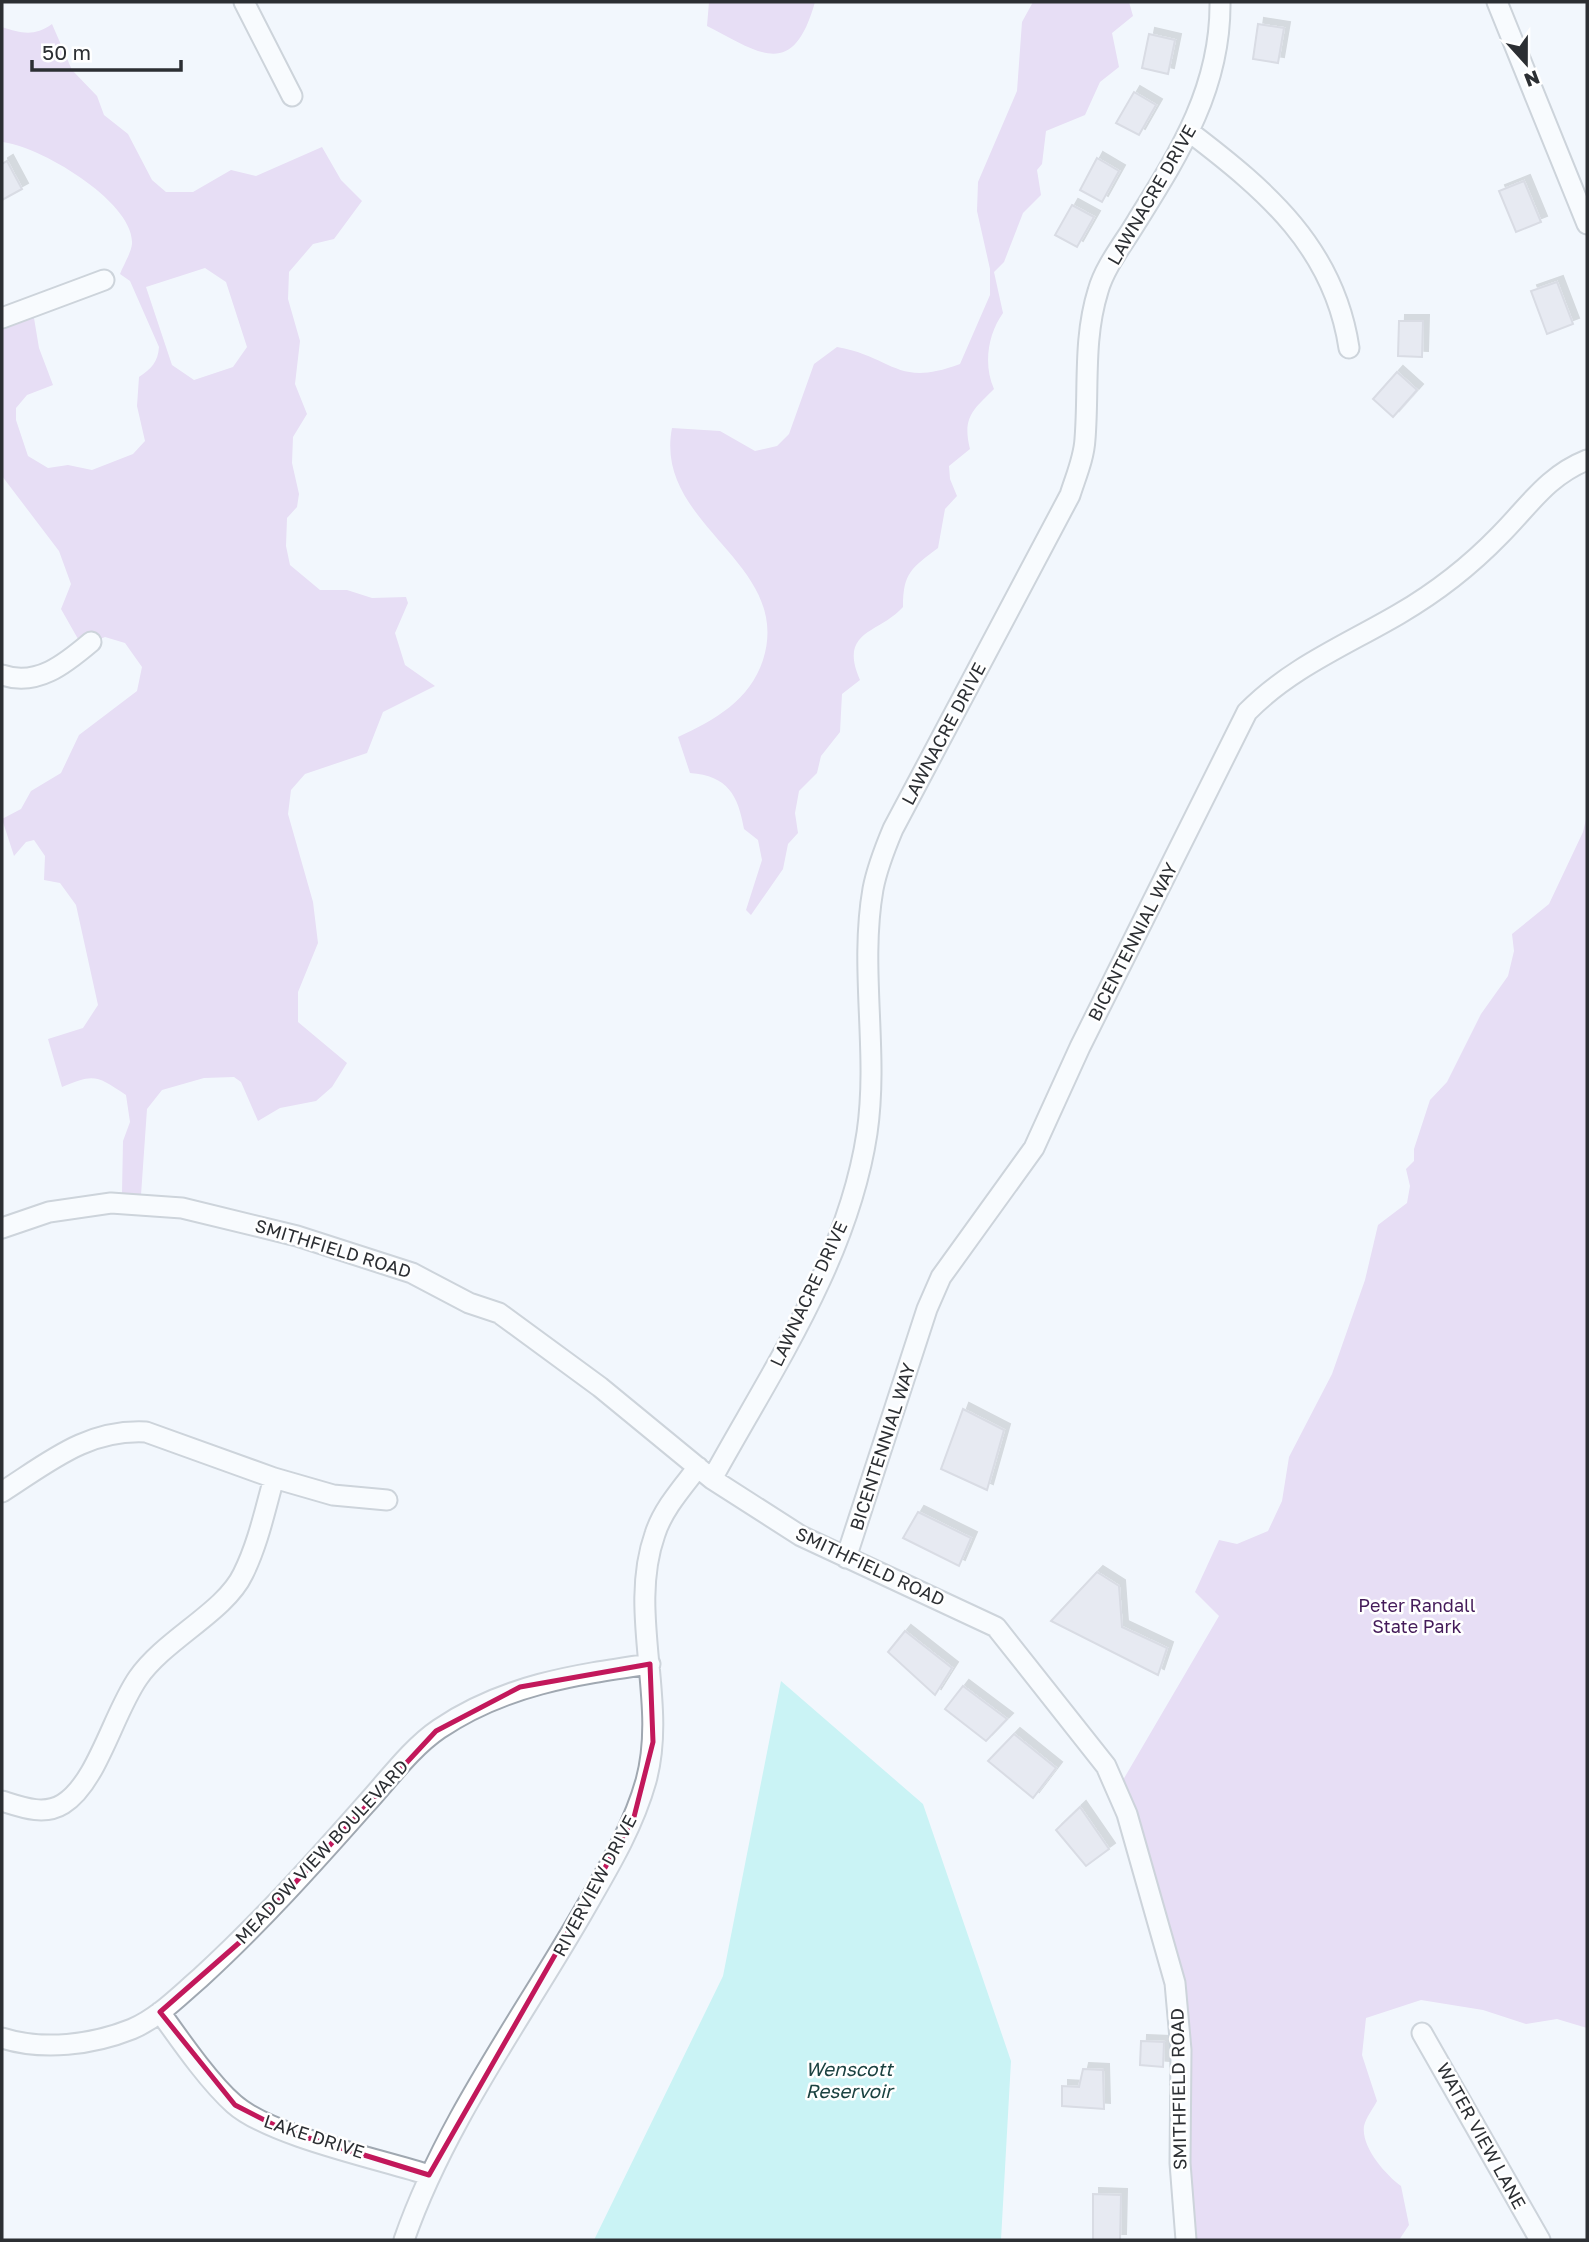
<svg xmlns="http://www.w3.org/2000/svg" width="1589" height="2242" viewBox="0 0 1589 2242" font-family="'Golos Text',sans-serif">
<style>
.green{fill:#d9beea;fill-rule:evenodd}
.water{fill:#9aedeb}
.building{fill:#d9dae5;stroke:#babac6;stroke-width:2;filter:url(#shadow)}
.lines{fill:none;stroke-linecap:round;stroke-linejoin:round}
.minor-casing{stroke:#a0a8b1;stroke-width:23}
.minor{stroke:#fff;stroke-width:19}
.marked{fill:none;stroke:#c2185b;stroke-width:5;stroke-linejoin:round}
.labels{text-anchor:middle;stroke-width:5;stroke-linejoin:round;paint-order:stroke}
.street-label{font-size:18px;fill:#2c2f33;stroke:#fff}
.park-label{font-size:18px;fill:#441b59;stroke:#fff}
.water-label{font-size:19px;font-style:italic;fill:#1b4241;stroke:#fff}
</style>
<defs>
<filter id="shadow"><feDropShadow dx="6" dy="-6" stdDeviation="0" flood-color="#0004"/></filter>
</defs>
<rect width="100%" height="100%" fill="#f2f7fd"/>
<path class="green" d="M709,2H815C793,80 761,54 707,26Z
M1033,2H1129L1133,16L1112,33L1119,67L1100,82L1085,115L1046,131L1042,164L1037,170L1041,195L1023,213L1004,262L994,272L1003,313C988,334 983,364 994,389C973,410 962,417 970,449L949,466L950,479L957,496L945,509L938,548C912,568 903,572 903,607C879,634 838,630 860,680L842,694L840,732L821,756L817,773L799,791L795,813L798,833L788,844L783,869L751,915L746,910L762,860L758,840L744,829C738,795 728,776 690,773L678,737C715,720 750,700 763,660C794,562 653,526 672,428L720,431L755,451L777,446L789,434L814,364L837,347C894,357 896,388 960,364L990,295V269L977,211L978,182L1017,91L1022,22Z
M52,24L72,70L97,96L104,115L128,134L152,180L166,192H193L231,170L256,176L322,147L341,180L362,201L334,239L313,244L289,272L288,299L300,341L295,384L307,414L293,437L292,463L299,494L297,507L287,518L286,546L290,565L320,590H347L372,598L406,597L408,603L395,633L405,665L435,686L383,712L367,753L305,774L291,790L288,814L313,902L318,943L298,992V1022L347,1063L332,1087L316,1101L280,1108L258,1121L241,1082L234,1077L204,1078L162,1090L147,1109L141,1195L122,1193L123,1141L130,1122L126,1095C97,1076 95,1073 62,1087L48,1039L83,1028L98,1005L76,905L60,883L44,880L45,856L34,840L26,842L14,856L2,819L21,809L31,791L61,773L79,735L137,691L142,667L125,643L105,637L82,646L61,609L71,584L59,551L2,476V315L32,306L39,348L53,385L27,395L16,408V420L28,456L48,468L68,465L92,470L133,454L145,441L137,406L139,377C151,369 158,362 159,347L130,281L120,274C123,266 131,253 132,244C135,202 38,145 2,142V27C21,33 34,37 52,24ZM205,268L226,282L247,347L233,367L194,380L172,365L146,287Z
M1587,815V2028L1557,2019L1526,2024L1483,2010L1421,2000L1366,2018L1362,2055L1377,2101C1373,2109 1366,2117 1364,2126C1361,2147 1385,2174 1401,2186L1409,2225L1399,2240H1187L1177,1989L1123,1780L1219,1616L1195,1592L1219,1540L1237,1544L1268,1531L1282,1501L1289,1457L1332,1374L1365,1280L1378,1225L1407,1203L1410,1186L1406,1169L1414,1161V1149L1430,1100L1447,1082L1481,1014L1508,976L1514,951L1512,934L1549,904L1583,832Z"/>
<path class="water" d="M781,1681L923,1804L1011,2061L1001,2240H594L723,1976Z"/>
<path class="building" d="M1258,24L1284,28L1278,63L1253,59Z
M1149,34L1175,40L1168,74L1142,68Z
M1134,92L1156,105L1139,135L1116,123Z
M1097,158L1119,171L1102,202L1080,190Z
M7,161L22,189L2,200V164Z
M1524,181L1541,222L1516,232L1499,191Z
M1072,205L1094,217L1077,247L1055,235Z
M1557,282L1573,324L1547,334L1531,291Z
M1399,321H1423L1422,357L1398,356Z
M1397,372L1417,390L1393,417L1373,399Z
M963,1409L1004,1430L987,1490L941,1469Z
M918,1512L971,1538L959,1566L903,1538Z
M1097,1572L1119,1586L1122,1627L1167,1648L1158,1675L1051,1621Z
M905,1631L952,1668L935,1695L888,1652Z
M963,1686L1007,1719L986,1741L945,1709Z
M1014,1734L1056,1768L1033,1798L988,1761Z
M1080,1807L1109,1849L1086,1866L1056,1830Z
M1141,2041L1164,2042L1163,2067L1140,2065Z
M1083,2069L1103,2070L1104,2109L1062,2106V2086L1079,2087Z
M1093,2194L1121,2195L1120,2240H1093Z"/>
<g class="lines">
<g class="minor-casing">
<path id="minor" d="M244,2L292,96
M1497,2L1587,224
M1191,133C1267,191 1334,248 1349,348
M2,318L104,280
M2,675C37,687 65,664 91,642
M2,1228L49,1212L111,1203L182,1208L297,1236L412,1273L469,1303L499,1313L600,1387L712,1479L801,1536L996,1627L1106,1766L1127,1814L1175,1983L1181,2050L1180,2163L1186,2240
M712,1479C772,1370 848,1259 867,1133C879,1052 859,969 873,889C877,868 885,848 893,829L1070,495C1076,476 1084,458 1085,439C1089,389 1083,339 1098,291C1105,266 1124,243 1137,221C1180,152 1221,87 1220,2
M2,1492C49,1462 87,1429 146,1432L274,1478L333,1495L387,1500
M846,1558L927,1309L941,1277L1034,1148L1080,1047L1247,712C1290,668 1346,645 1399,614C1435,593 1470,566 1500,535C1529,506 1547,476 1587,460
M2,1801C21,1807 44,1816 63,1804C97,1783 113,1714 138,1678C165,1639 225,1612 243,1574C258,1544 265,1510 274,1478
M160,2012C180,2040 209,2082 234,2104C270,2136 379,2159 429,2175
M1422,2033L1540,2240
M2,2038C43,2051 92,2045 132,2029C158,2018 179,1996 200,1978C259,1924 312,1865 365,1805C388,1780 411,1748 439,1729C504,1685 574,1675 650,1664
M404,2240C444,2125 518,2024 579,1919C604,1875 632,1831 646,1781C668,1701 627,1613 655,1534C663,1509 682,1488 698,1467"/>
</g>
<use href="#minor" class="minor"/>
</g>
<path d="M0 0H1589V2242H0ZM650,1664L653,1742L634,1817L429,2175L286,2131L235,2105L160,2012L240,1942L436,1731L520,1687Z" fill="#f2f7fd" fill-opacity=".55" fill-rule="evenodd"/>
<path class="marked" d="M650,1664L653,1742L634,1817L429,2175L286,2131L235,2105L160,2012L240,1942L436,1731L520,1687Z"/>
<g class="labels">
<g class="street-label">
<text transform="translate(1152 195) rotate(-60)" y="6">LAWNACRE DRIVE</text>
<text transform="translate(944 734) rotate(-62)" y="6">LAWNACRE DRIVE</text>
<text transform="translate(1133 942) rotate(-63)" y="6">BICENTENNIAL WAY</text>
<text transform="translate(333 1249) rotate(17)" y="6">SMITHFIELD ROAD</text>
<text transform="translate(809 1294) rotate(-65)" y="6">LAWNACRE DRIVE</text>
<text transform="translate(883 1447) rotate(-72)" y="6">BICENTENNIAL WAY</text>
<text transform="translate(870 1567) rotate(25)" y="6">SMITHFIELD ROAD</text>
<text transform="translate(322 1852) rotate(-47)" y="6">MEADOW VIEW BOULEVARD</text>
<text transform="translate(595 1886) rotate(-62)" y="6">RIVERVIEW DRIVE</text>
<text transform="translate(1179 2089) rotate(-91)" y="6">SMITHFIELD ROAD</text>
<text transform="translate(1481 2136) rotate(61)" y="6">WATER VIEW LANE</text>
<text transform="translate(314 2137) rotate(18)" y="6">LAKE DRIVE</text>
</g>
<g class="park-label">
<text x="1417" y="1612">Peter Randall<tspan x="1417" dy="21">State Park</tspan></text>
</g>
<g class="water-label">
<text x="849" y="2076">Wenscott<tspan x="849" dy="22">Reservoir</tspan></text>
</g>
</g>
<rect width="1589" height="2242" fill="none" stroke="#2c2f33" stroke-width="7"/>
<g transform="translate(1526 63) rotate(159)" stroke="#ffffff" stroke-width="5" paint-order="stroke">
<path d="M0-5L12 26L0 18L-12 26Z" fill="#2c2f33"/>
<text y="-10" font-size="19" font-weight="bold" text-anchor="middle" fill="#2c2f33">N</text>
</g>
<path d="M32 60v10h149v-10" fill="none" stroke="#2c2f33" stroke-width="3.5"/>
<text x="42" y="60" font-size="21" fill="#2c2f33" stroke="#ffffff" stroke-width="5" paint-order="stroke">50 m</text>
</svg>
